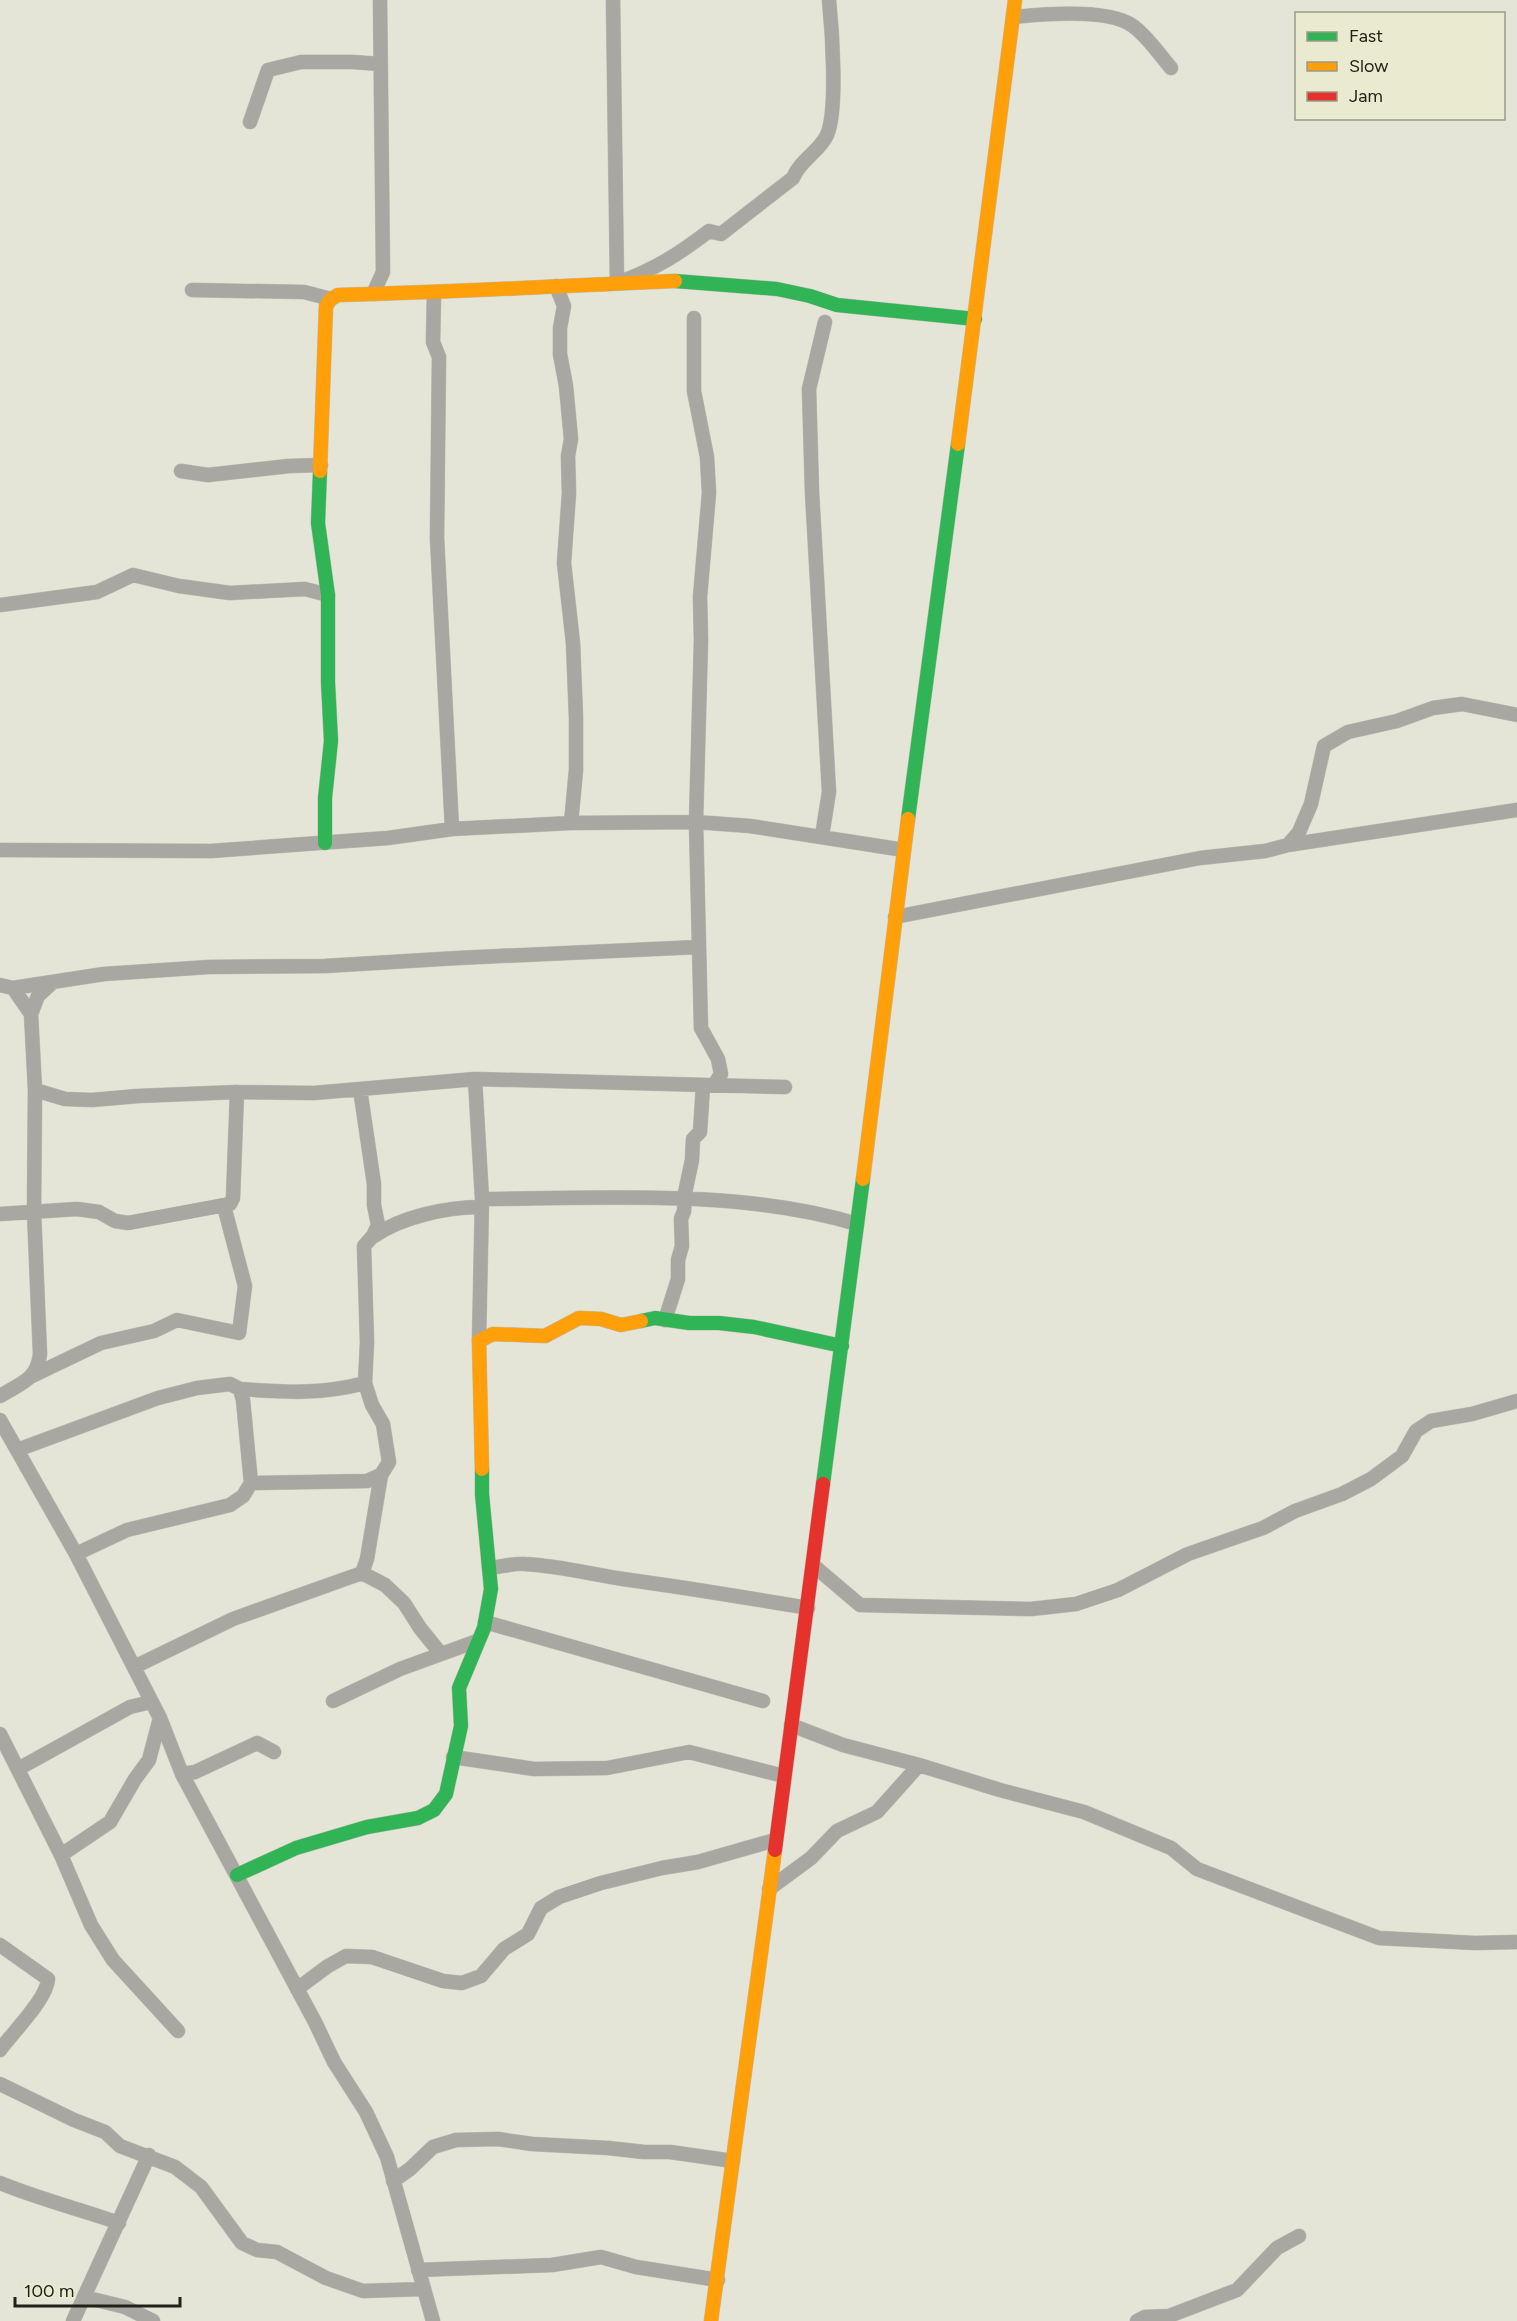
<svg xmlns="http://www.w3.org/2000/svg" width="1517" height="2321" viewBox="0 0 1517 2321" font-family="Figtree,sans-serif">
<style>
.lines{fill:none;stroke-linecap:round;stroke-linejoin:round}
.street-casing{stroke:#c0c0b5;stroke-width:15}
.fast-casing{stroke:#c0c0b5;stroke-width:15}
.slow-casing{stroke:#c0c0b5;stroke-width:15}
.jam-casing{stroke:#c0c0b5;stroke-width:15}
.street{stroke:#a8a7a1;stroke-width:14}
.fast{stroke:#30b455;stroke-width:14}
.slow{stroke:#ff9f0a;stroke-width:14}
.jam{stroke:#e5322d;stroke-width:14}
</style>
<rect width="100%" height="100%" fill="#e4e4d7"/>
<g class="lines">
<g class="street-casing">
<path id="street" d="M613,0L617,283C654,270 679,254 709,231L721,234L793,178C800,160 819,152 827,135C838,110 832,29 829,0
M1013,17C1042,14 1109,8 1133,26C1147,36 1159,54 1171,68
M250,122L268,70L301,62H353L380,64
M556,286L564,306L560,328V354L566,386L571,439L568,456L569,493L564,563L573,643L576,718V770L571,823
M192,290L304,292L331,299
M434,293L433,342L439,357L437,538L452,829
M373,294L383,272L380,0
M694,318V391L707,457L709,493L700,597L701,640L696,822L701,1028L718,1059L721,1074L714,1085
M181,471L208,475L289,466L321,465
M0,605L97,592L133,575L179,586L230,593L305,589L328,595
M822,836L829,792L812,492L809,389L825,322
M1288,845L1517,810
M0,850L211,851L388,838L452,829L571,823L696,822L750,826L904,850
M895,917L1200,858L1265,851L1288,845L1299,832L1311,804L1324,746L1348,732L1397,721L1433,708L1462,704L1517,715
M0,985L13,988L104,974L209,967L325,966L458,958L698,947
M13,988L31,1014
M475,1079L482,1199L479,1341
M35,1090L65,1099L92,1100L138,1096L237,1092L314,1093L475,1079L785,1087
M482,1199C602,1198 742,1189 857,1224
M0,1214L77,1209L99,1212L115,1221L128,1223L230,1204L233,1198L237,1092
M374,1236C401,1217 447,1207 480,1207
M665,1320L678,1279V1260L682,1246L681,1219L684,1211L685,1193L692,1160L693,1139L700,1132L703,1086
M32,1376L101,1343L154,1331L177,1320L239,1333L245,1286L224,1206
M240,1389C285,1392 320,1395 365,1383
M0,1396C21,1383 37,1380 40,1354L34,1212L35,1090L31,1014L38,996L53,982
M0,1420L76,1554L160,1718L182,1774L315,2022L334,2062L366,2112L387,2157L433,2321
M17,1450L158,1398L197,1388L230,1384L240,1389L243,1400L251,1483L243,1496L230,1505L127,1530L76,1554
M251,1483L367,1481L381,1475L389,1462L383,1424L372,1405L365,1383L367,1342L364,1246L373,1236L378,1225L374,1205V1184L360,1089
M814,1566L860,1605L1031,1609L1076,1604L1118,1590L1188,1554L1263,1528L1295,1511L1342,1494L1371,1479L1402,1456L1416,1431L1431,1421L1472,1414L1517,1401
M489,1568C500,1567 514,1563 525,1564C561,1566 595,1575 630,1580C689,1588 748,1598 808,1608
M362,1573L385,1585L404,1603L420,1628L441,1654
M485,1622L763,1701
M134,1667L233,1619L362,1573L367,1559L381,1475
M333,1701L400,1669L477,1641
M791,1725L843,1745L919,1765
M0,1734L61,1855L91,1925L113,1960L178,2031
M453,1757L534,1769L607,1768L689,1752L784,1776
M18,1769L130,1707L151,1702
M182,1774L195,1772L257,1743L274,1752
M61,1855L110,1822L135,1779L149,1760L160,1718
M769,1889L811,1858L837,1831L877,1812L919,1765L1000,1790L1084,1812L1171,1848L1197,1869L1379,1938L1475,1943L1517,1942
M0,1945L48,1979C47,1999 13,2032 0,2050
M297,1989L328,1966L346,1956L372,1957L443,1981L462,1983L481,1976L504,1949L528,1934L541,1908L559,1897L601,1883L662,1868L698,1862L775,1840
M0,2084L74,2120L105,2132L120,2146L175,2167L201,2187L242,2243L257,2250L277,2252L326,2278L363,2291L423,2289
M393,2181L410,2169L433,2147L456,2140L498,2139L532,2144L608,2148L644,2152H670L733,2161
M0,2183C39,2199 79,2209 119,2223
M418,2270L552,2265L601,2257L636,2267L718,2280
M84,2297L125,2307L153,2321
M73,2321L149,2155
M1137,2321L1145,2317L1169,2316L1237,2290L1277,2248L1299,2236"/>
</g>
<g class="fast-casing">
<path id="fast" d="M675,281L777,289L810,296L837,305L975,319
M320,471L318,523L328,595V682L331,741L325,798V843
M908,819L958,444
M641,1321L655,1318L689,1323H719L754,1327L842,1346
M823,1484L863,1179
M237,1875L296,1848L367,1827L418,1818L434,1810L446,1794L461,1726L459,1688L484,1628L491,1589L482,1494V1469"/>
</g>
<g class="slow-casing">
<path id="slow" d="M958,444L1015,0
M320,471L326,306L331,299L338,295C451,292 563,286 675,281
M863,1179L908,819
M482,1469L479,1341L493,1334L545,1336L579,1318L601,1319L621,1325L641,1321
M711,2321L775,1850"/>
</g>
<g class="jam-casing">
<path id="jam" d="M775,1850L823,1484"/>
</g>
<use href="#street" class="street"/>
<use href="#fast" class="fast"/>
<use href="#slow" class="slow"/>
<use href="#jam" class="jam"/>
</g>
<rect x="1295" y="12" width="210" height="108" fill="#eaead1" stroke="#9a9a87" stroke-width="1.5"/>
<rect x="1307" y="32" width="30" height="9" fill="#30b455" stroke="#9a9a87" stroke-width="1.5"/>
<text x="1349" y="42" font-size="18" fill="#212118">Fast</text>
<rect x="1307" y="62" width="30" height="9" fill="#ff9f0a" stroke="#9a9a87" stroke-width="1.5"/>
<text x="1349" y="72" font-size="18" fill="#212118">Slow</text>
<rect x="1307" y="92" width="30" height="9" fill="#e5322d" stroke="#9a9a87" stroke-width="1.5"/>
<text x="1349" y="102" font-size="18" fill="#212118">Jam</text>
<path d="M15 2297v9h165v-9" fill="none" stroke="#212118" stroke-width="3"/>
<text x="24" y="2297" font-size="18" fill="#212118" stroke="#eaead1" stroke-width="4.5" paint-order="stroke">100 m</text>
</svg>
